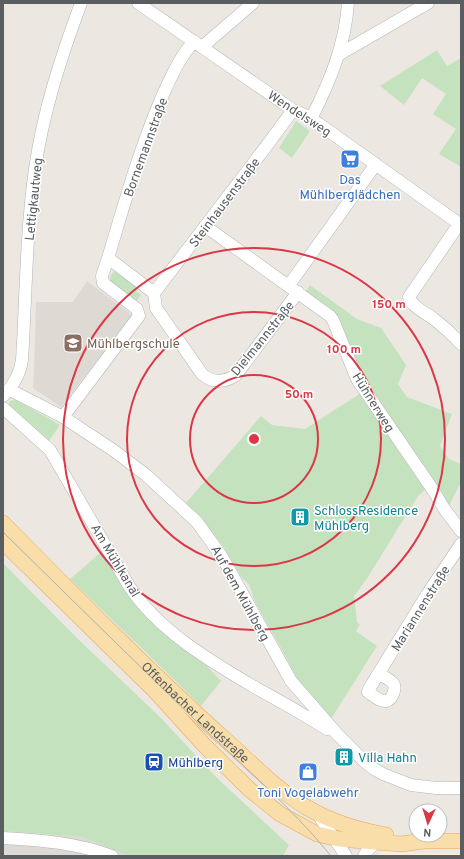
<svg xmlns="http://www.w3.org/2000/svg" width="464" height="859" viewBox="0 0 464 859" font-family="Overpass,sans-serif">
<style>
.commercial{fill:#fbecd7}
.industrial{fill:#dddad6}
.education{fill:#dfd9d3}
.green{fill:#c5e2bf}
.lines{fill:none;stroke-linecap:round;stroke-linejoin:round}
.minor-casing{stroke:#b2b5b8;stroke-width:13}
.major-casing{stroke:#e6a960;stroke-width:16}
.minor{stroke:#fff;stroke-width:12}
.major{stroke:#f9dea9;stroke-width:15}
.tram{stroke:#b0b1b1;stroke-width:1}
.ring{fill:none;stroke:#dc3747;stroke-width:2}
.labels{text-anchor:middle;stroke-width:3;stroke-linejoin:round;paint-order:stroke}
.street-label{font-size:13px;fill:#5a5e61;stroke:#fff}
.shop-label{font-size:13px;fill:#366cbe;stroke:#fff}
.education-label{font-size:13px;fill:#785e54;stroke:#fff;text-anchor:start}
.culture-label{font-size:13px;fill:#0d838f;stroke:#fff;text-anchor:start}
.transit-label{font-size:13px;fill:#164399;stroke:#fff;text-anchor:start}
.centre{fill:#dc3747;stroke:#fff;stroke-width:2}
.ring-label{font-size:12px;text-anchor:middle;font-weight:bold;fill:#dc3747;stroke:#fff;stroke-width:3;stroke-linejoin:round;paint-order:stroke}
</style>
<rect width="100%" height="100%" fill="#ece8e1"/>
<path class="commercial" d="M382,852L461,854V856H376Z"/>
<path class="industrial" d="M3,831L82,837L129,856H3Z"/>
<path class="education" d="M87,281L132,315L61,407L33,388L34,371L36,302H73Z"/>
<path class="green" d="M437,50L447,66L461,58V167L439,154L456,129L433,114L446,94L422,78L404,105L380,86Z
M296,121L310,131L292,158L279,148Z
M116,269L138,287L135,290L141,295L135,302L109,284L111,275Z
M310,285L357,319L381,328L406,365L398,384L407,397L452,414L440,446L449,459L461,464V482L449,506L367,385L333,310L306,291Z
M361,393L426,489L418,496L366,580L354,596L357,622L360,625L356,631L377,646L331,719L298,680L281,648L255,602L249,584L242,578L225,549L204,521L186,503L261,416L272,425L305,429Z
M16,400L60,425L48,442L8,406L10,401Z
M106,548L137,598L186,644L221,681L201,706L70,579Z
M3,563L78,639L161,718L216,777L289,845L283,856H129L82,837L3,831Z"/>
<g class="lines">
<g class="minor-casing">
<path id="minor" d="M138,3L293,110L305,115L319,124L461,225
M202,47L253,3
M338,55L428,3
M311,119C330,81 345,46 348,3
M459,224L409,297C411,307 427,313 435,320C444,327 453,335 461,344
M205,226L330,316L333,320L357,379L433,490L445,510L461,531
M289,285L376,164
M154,293L108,258C124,205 139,151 161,99C170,79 179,58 194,41
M154,293L156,308L202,374C212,383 224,383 236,375L298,292
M154,293L268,144L293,110
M10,390L63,417L113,450L146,475L197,522L222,557L291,681L338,735L364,761L374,769L383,774L411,785L436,788H461
M3,396C13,386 20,375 22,360C26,296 26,232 35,169C43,112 61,57 81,3
M3,408L50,450L129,586C159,631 210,661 256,688C280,701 304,715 327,729
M63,417L139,316L137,309L103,283L102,276L108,258
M379,674C383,676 389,679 393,683C397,688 392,700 386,701C380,702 373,695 368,692L369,689L428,593L461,544
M317,813L346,856
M3,838C41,840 77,843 112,856
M364,856L367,851L375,843"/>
</g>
<g class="major-casing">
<g id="major">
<path id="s1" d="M3,523C74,595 145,667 220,735C248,759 274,788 306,807C331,822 358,830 386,835"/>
<path d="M3,542L155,691L204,745L249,789L280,814L317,834L339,839L401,844L424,841H461"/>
</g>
</g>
<use href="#minor" class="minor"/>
<use href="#major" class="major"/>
<path class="tram" d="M3,532C66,594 130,657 194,719C240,764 290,805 331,856"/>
</g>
<g class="ring">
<circle cx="254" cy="439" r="64"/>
<circle cx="254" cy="439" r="127"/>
<circle cx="254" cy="439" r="191"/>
</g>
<defs>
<g id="supermarket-square" transform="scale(1)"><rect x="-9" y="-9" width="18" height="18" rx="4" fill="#3f7fe0" stroke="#fff"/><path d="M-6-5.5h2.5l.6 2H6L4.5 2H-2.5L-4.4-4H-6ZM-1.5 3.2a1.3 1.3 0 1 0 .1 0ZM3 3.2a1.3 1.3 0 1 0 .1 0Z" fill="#fff"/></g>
<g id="school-square" transform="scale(1)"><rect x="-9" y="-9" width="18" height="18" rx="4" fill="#8d6e63" stroke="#fff"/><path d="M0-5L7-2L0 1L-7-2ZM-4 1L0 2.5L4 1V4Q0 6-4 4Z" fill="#fff"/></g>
<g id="building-square" transform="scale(1)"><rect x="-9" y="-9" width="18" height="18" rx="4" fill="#0f9aa8" stroke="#fff"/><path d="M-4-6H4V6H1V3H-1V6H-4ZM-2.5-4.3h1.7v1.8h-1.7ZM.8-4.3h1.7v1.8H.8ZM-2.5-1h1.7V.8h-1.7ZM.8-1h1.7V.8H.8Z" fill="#fff"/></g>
<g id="station-square" transform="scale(1)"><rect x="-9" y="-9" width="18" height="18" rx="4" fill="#1a4fb4" stroke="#fff"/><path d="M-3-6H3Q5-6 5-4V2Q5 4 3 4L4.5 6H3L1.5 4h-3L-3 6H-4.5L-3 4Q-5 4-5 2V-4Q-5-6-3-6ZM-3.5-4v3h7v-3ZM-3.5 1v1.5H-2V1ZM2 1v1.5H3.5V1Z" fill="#fff"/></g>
<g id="shop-square" transform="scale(1)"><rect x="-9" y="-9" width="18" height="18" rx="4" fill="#3f7fe0" stroke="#fff"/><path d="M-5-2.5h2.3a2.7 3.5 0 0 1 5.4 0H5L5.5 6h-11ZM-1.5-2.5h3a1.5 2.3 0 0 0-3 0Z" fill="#fff"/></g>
</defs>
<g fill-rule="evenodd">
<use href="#supermarket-square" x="350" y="159"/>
<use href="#school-square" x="73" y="343"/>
<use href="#building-square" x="300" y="517"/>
<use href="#building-square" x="344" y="757"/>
<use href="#station-square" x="154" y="762"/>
<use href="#shop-square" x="308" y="772"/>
</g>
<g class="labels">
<g class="street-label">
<text transform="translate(300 113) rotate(33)" y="5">Wendelsweg</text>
<text transform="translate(145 147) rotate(-70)" y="5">Bornemannstraße</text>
<text transform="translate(33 199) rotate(-84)" y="5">Lettigkautweg</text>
<text transform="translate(224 202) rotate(-53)" y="5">Steinhausenstraße</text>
<text transform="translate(262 338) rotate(-51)" y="5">Dielmannstraße</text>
<text transform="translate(374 402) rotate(58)" y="5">Hühnerweg</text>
<text transform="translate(116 560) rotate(59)" y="5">Am Mühlkanal</text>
<text transform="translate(241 593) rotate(61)" y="5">Auf dem Mühlberg</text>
<text transform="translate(420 608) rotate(-58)" y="5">Mariannenstraße</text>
<text dy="5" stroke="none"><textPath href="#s1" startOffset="270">Offenbacher Landstraße</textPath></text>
</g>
<g class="shop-label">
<text x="350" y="184">Das<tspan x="350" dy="15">Mühlberglädchen</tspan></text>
<text x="308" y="797">Toni Vogelabwehr</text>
</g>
<g class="education-label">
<text x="87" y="348">Mühlbergschule</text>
</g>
<g class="culture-label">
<text x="314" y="515">SchlossResidence<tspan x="314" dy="15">Mühlberg</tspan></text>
<text x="358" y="762">Villa Hahn</text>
</g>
<g class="transit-label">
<text x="168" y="767">Mühlberg</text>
</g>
</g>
<circle cx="254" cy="439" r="6" class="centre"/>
<g class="ring-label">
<text x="389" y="308">150 m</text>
<text x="344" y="353">100 m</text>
<text x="299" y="398">50 m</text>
</g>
<rect width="464" height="859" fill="none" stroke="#5a5e61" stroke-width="8"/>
<g transform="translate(428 823) rotate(184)"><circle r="19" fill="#ffffff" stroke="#bdbfc0"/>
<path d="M0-3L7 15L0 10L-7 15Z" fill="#dc3747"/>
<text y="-6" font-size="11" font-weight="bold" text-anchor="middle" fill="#5a5e61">N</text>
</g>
</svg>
